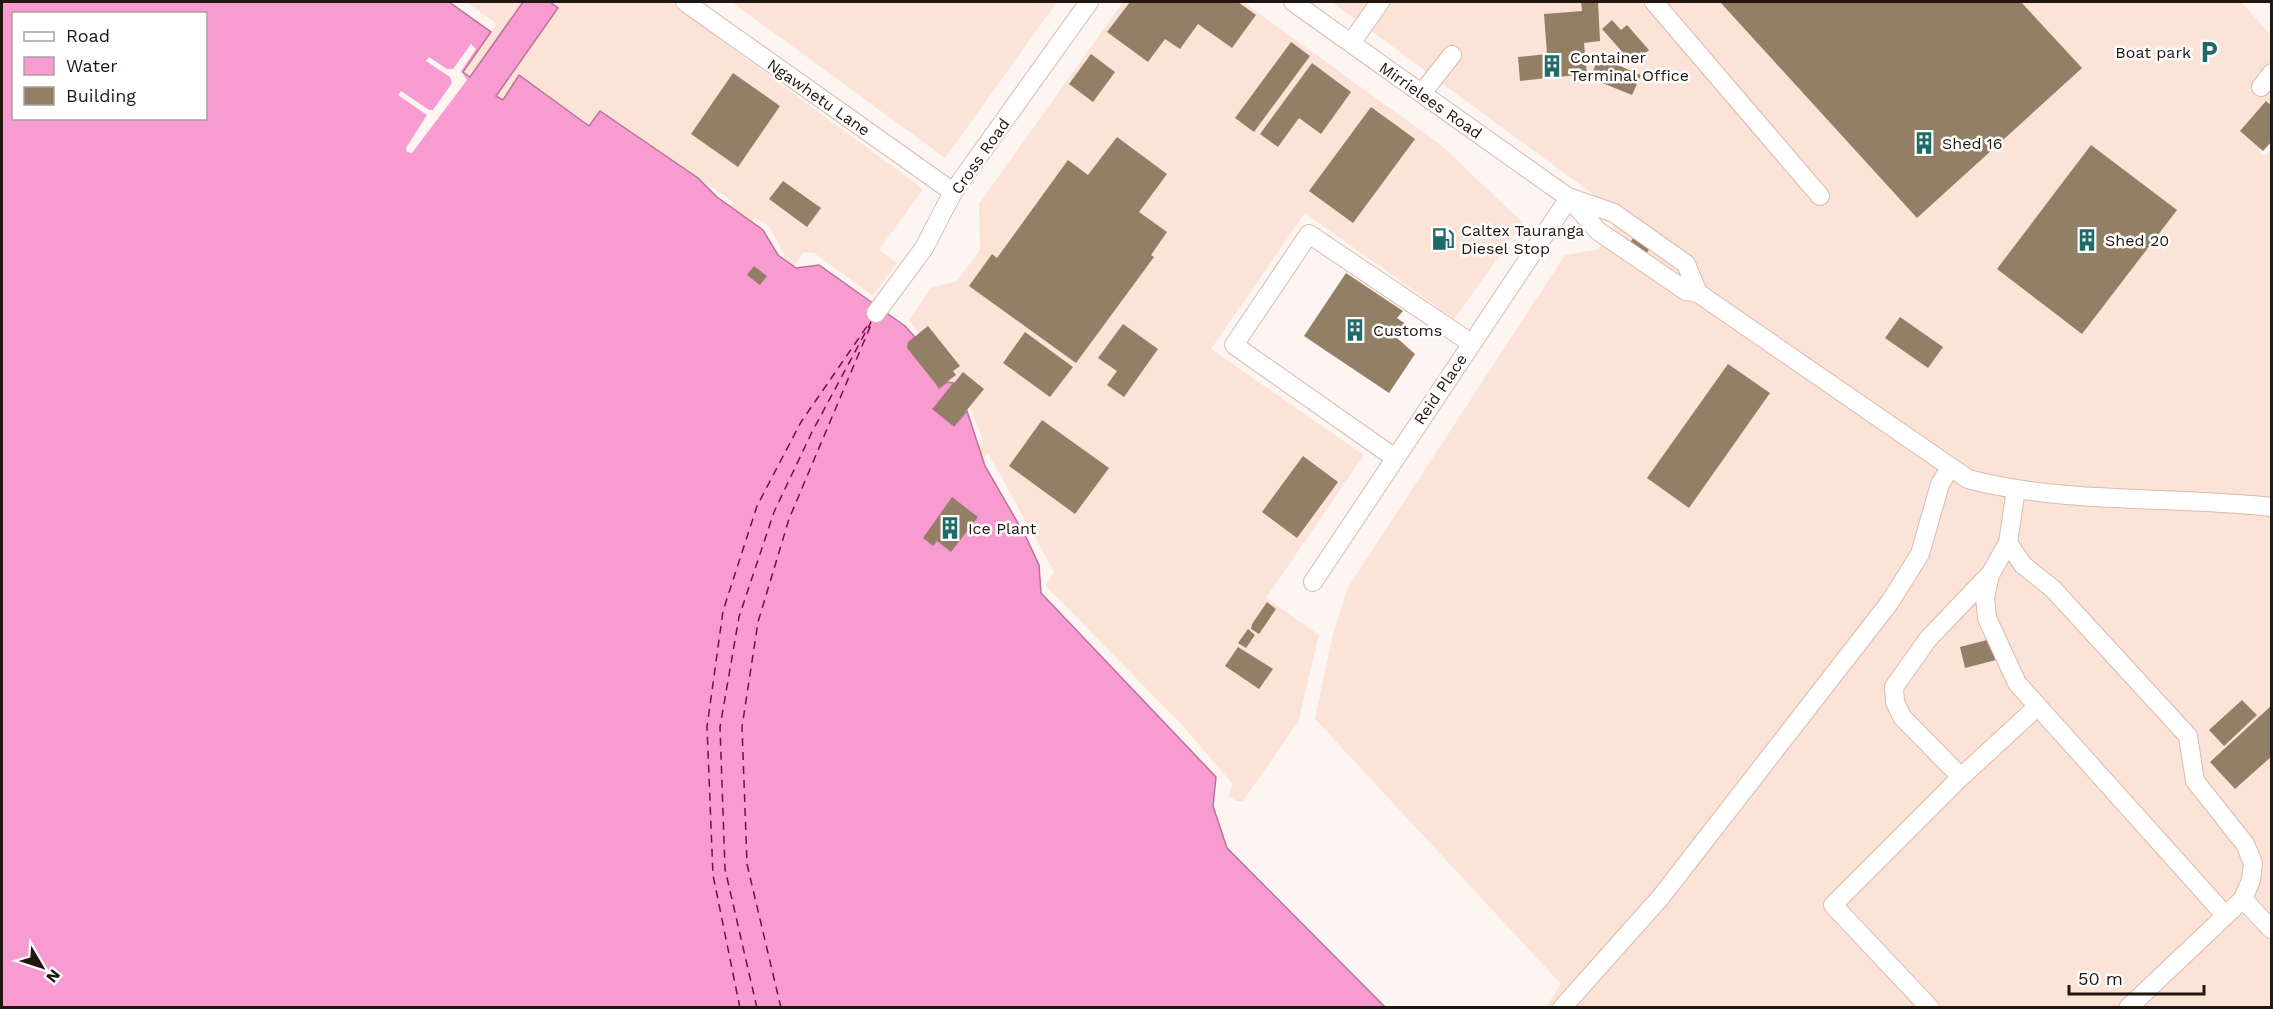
<svg xmlns="http://www.w3.org/2000/svg" width="2273" height="1009" viewBox="0 0 2273 1009" font-family="'Work Sans',sans-serif">
<style>
.built{fill:#fce3d8;fill-rule:evenodd}
.water{fill:#f89bd1;stroke:#b87397;stroke-width:1.5;fill-rule:evenodd}
.pier{fill:#fcf5f2}
.lines{fill:none;stroke-linecap:round;stroke-linejoin:round}
.ferry{stroke:#780957;stroke-width:1.5;stroke-dasharray:8 6;stroke-linecap:butt}
.building{fill:#927f66}
.minor-casing{stroke:#dbbaac;stroke-width:20}
.minor{stroke:#fff;stroke-width:18}
.labels{text-anchor:middle;stroke-width:5;stroke-linejoin:round;paint-order:stroke}
.poi-label{font-size:16px;fill:#221611;stroke:#fff;text-anchor:start}
.street-label{font-size:16px;fill:#221611;stroke:#fff}
</style>
<rect width="100%" height="100%" fill="#fcf5f2"/>
<path class="built" d="M466,2H523L470,77L463,72L497,24Z
M550,2H678L675,6L923,189L879,250L897,263L873,296L814,253L804,252L781,284L784,286L782,290L790,296L785,304L679,229L681,225L706,242L733,202L600,112L589,126L519,75L502,100L496,96L558,8ZM755,217L769,226L785,255L773,273L756,261L748,272L726,257Z
M732,2H1057L945,158Z
M1123,2H1243L1441,145L1523,223L1454,319L1305,213L1211,349L1364,455L1266,598L1319,635L1298,722L1243,801H1236L1229,796L1232,783L1181,724L1045,585L1054,572L988,453L959,489L943,490L983,440L970,407L954,426L933,409L939,388L907,348L919,333L909,320L931,288L957,281L980,250L979,204Z
M1332,2H2241L2271,35V135L2258,151L2264,156L2271,150V1007H1546L1561,984L1315,719L1332,638L1347,589L1565,255L1599,249L1624,208L1594,195Z"/>
<path class="water" d="M2,2H449L491,32L463,72L470,77L523,2H550L558,8L496,96L503,100L519,75L589,126L600,111L698,178L717,197L763,230L778,255L796,268L819,265L905,326L915,337L939,388L947,382L954,383L933,409L954,426L967,411L985,466L1026,537L1039,565L1041,593L1216,777L1213,806L1227,848L1385,1007L2,1008ZM14,14H206V118H14Z"/>
<path class="pier" d="M471,44L476,49L461,71L467,80L412,153L407,152L406,148L427,115L398,95L401,91L429,110H433L452,83L450,77L426,61L429,57L447,69H453Z"/>
<g class="lines">
<path class="ferry" d="M740,1008L713,875L707,727L723,611L757,506L801,422L872,319
M757,1008L725,869L720,727L739,617L774,512L812,432L871,322
M781,1008L747,864L742,727L758,622L789,519L873,320"/>
</g>
<path class="building" d="M1130,2H1238L1256,15L1232,48L1198,24L1180,49L1165,39L1148,62L1107,32Z
M1581,2H1598L1600,41L1584,43L1587,74L1520,81L1518,57L1547,54L1544,14L1582,11Z
M1720,2H2021L2082,68L1917,218Z
M1612,20L1621,30L1627,25L1649,50L1633,64L1602,29Z
M1291,42L1310,56L1254,132L1235,118Z
M1091,54L1115,72L1093,102L1069,84Z
M1599,57L1641,75L1632,95L1590,78Z
M1312,63L1351,92L1321,134L1299,118L1278,147L1260,134Z
M733,73L780,106L738,167L691,134Z
M2266,101L2272,106V141L2263,151L2240,131Z
M1371,107L1415,139L1353,223L1309,191Z
M1117,137L1167,174L1139,212L1167,232L1151,255L1154,257L1076,363L969,286L992,254L997,258L1068,160L1088,175Z
M2091,145L2177,210L2082,334L1997,269Z
M783,181L821,208L807,227L769,199Z
M1636,234L1653,244L1646,254L1629,244Z
M754,266L767,276L760,285L747,275Z
M1346,273L1403,311L1397,318L1407,325L1398,339L1415,354L1389,393L1304,336Z
M1900,317L1943,347L1928,368L1885,338Z
M1123,324L1158,349L1124,397L1107,385L1117,371L1098,358Z
M928,326L960,366L953,371L956,375L939,388L907,348L908,342Z
M1025,332L1073,367L1050,397L1003,363Z
M1728,364L1770,393L1689,508L1647,478Z
M963,372L984,389L954,426L933,409Z
M1042,420L1109,468L1075,514L1009,466Z
M1303,456L1338,482L1297,538L1262,512Z
M952,497L978,517L951,552L937,541L933,546L923,538Z
M1267,602L1276,609L1259,634L1251,629L1252,624Z
M1248,629L1255,635L1246,648L1238,643Z
M1991,639L1996,660L1965,668L1960,647Z
M1238,647L1273,669L1259,689L1225,666Z
M2242,700L2257,715L2224,746L2209,730Z
M2272,705V756L2235,789L2210,762Z"/>
<g class="lines">
<g class="minor-casing">
<path id="minor" d="M685,2L953,192
M1293,2L1569,198L1598,231L1686,291L1698,293L1968,479C2062,504 2173,496 2272,507
M1654,2L1820,196
M1351,43L1380,2
M2261,87L2272,73
M1422,93L1452,55
M1571,198L1614,213L1686,264L1698,293
M876,313L924,248L953,192L1089,2
M1395,458L1234,345L1309,234L1471,343
M2008,543L2016,489
M1990,575L1985,597L1987,618L2017,683L2225,915
M1313,582L1569,198
M1961,777L1902,717L1895,702L1894,687L1928,639L1991,573L2008,543L2023,565L2053,589L2188,736L2195,781L2245,844L2253,863L2251,880L2243,899L2128,1008
M2243,899L2272,930
M1562,1008L1660,898L1890,602L1920,554L1940,484L1950,468
M1930,1008L1833,905L1961,777L2038,706"/>
</g>
<use href="#minor" class="minor"/>
</g>
<defs>
<g id="parking-bare" transform="scale(1.8)"><path d="M-3.5-5.5H1a3.5 3.5 0 0 1 0 7H-1V5.5H-3.5ZM-1-3.4V-.6H.8a1.4 1.4 0 0 0 0-2.8Z" fill="#1e6b6a" stroke="#fff" stroke-width="2.5" paint-order="stroke"/></g>
<g id="building-bare" transform="scale(1.8)"><path d="M-4-6H4V6H1V3H-1V6H-4ZM-2.5-4.3h1.7v1.8h-1.7ZM.8-4.3h1.7v1.8H.8ZM-2.5-1h1.7V.8h-1.7ZM.8-1h1.7V.8H.8Z" fill="#1e6b6a" stroke="#fff" stroke-width="2.5" paint-order="stroke"/></g>
<g id="fuel-bare" transform="scale(1.8)"><path d="M-5.5-6h7V0h2V4h1.3V-2.5L3-4.5l.8-.8L6-3V5H2.5V1h-1V6h-7ZM-4.2-4.7v3.2H.2V-4.7Z" fill="#1e6b6a" stroke="#fff" stroke-width="2.5" paint-order="stroke"/></g>
</defs>
<g fill-rule="evenodd">
<use href="#parking-bare" x="2209" y="52"/>
<use href="#building-bare" x="1552" y="66"/>
<use href="#building-bare" x="1924" y="143"/>
<use href="#fuel-bare" x="1443" y="239"/>
<use href="#building-bare" x="2087" y="240"/>
<use href="#building-bare" x="1355" y="330"/>
<use href="#building-bare" x="950" y="528"/>
</g>
<g class="labels">
<g class="poi-label">
<text x="2191" y="58" text-anchor="end">Boat park</text>
<text x="1570" y="63">Container<tspan x="1570" dy="18">Terminal Office</tspan></text>
<text x="1942" y="149">Shed 16</text>
<text x="1461" y="236">Caltex Tauranga<tspan x="1461" dy="18">Diesel Stop</tspan></text>
<text x="2105" y="246">Shed 20</text>
<text x="1373" y="336">Customs</text>
<text x="968" y="534">Ice Plant</text>
</g>
<g class="street-label">
<text transform="translate(819 97) rotate(35)" y="6">Ngawhetu Lane</text>
<text transform="translate(1431 100) rotate(35)" y="6">Mirrielees Road</text>
<text transform="translate(980 156) rotate(-55)" y="6">Cross Road</text>
<text transform="translate(1440 389) rotate(-56)" y="6">Reid Place</text>
</g>
</g>
<rect width="2273" height="1009" fill="none" stroke="#221611" stroke-width="6"/>
<rect x="12" y="12" width="195" height="108" fill="#ffffff" stroke="#a7a2a0" stroke-width="1.5"/>
<rect x="24" y="32" width="30" height="9" fill="#ffffff" stroke="#a7a2a0" stroke-width="1.5"/>
<text x="66" y="42" font-size="18" fill="#221611">Road</text>
<rect x="24" y="57" width="30" height="18" fill="#f89bd1" stroke="#a7a2a0" stroke-width="1.5"/>
<text x="66" y="72" font-size="18" fill="#221611">Water</text>
<rect x="24" y="87" width="30" height="18" fill="#927f66" stroke="#a7a2a0" stroke-width="1.5"/>
<text x="66" y="102" font-size="18" fill="#221611">Building</text>
<g transform="translate(42 967) rotate(129)" stroke="#ffffff" stroke-width="4.5" paint-order="stroke">
<path d="M0-4.5L10 22L0 15L-10 22Z" fill="#221611"/>
<text y="-9" font-size="16" font-weight="bold" text-anchor="middle" fill="#221611">N</text>
</g>
<path d="M2069 985v9h135v-9" fill="none" stroke="#221611" stroke-width="3"/>
<text x="2078" y="985" font-size="18" fill="#221611" stroke="#ffffff" stroke-width="4.5" paint-order="stroke">50 m</text>
</svg>
